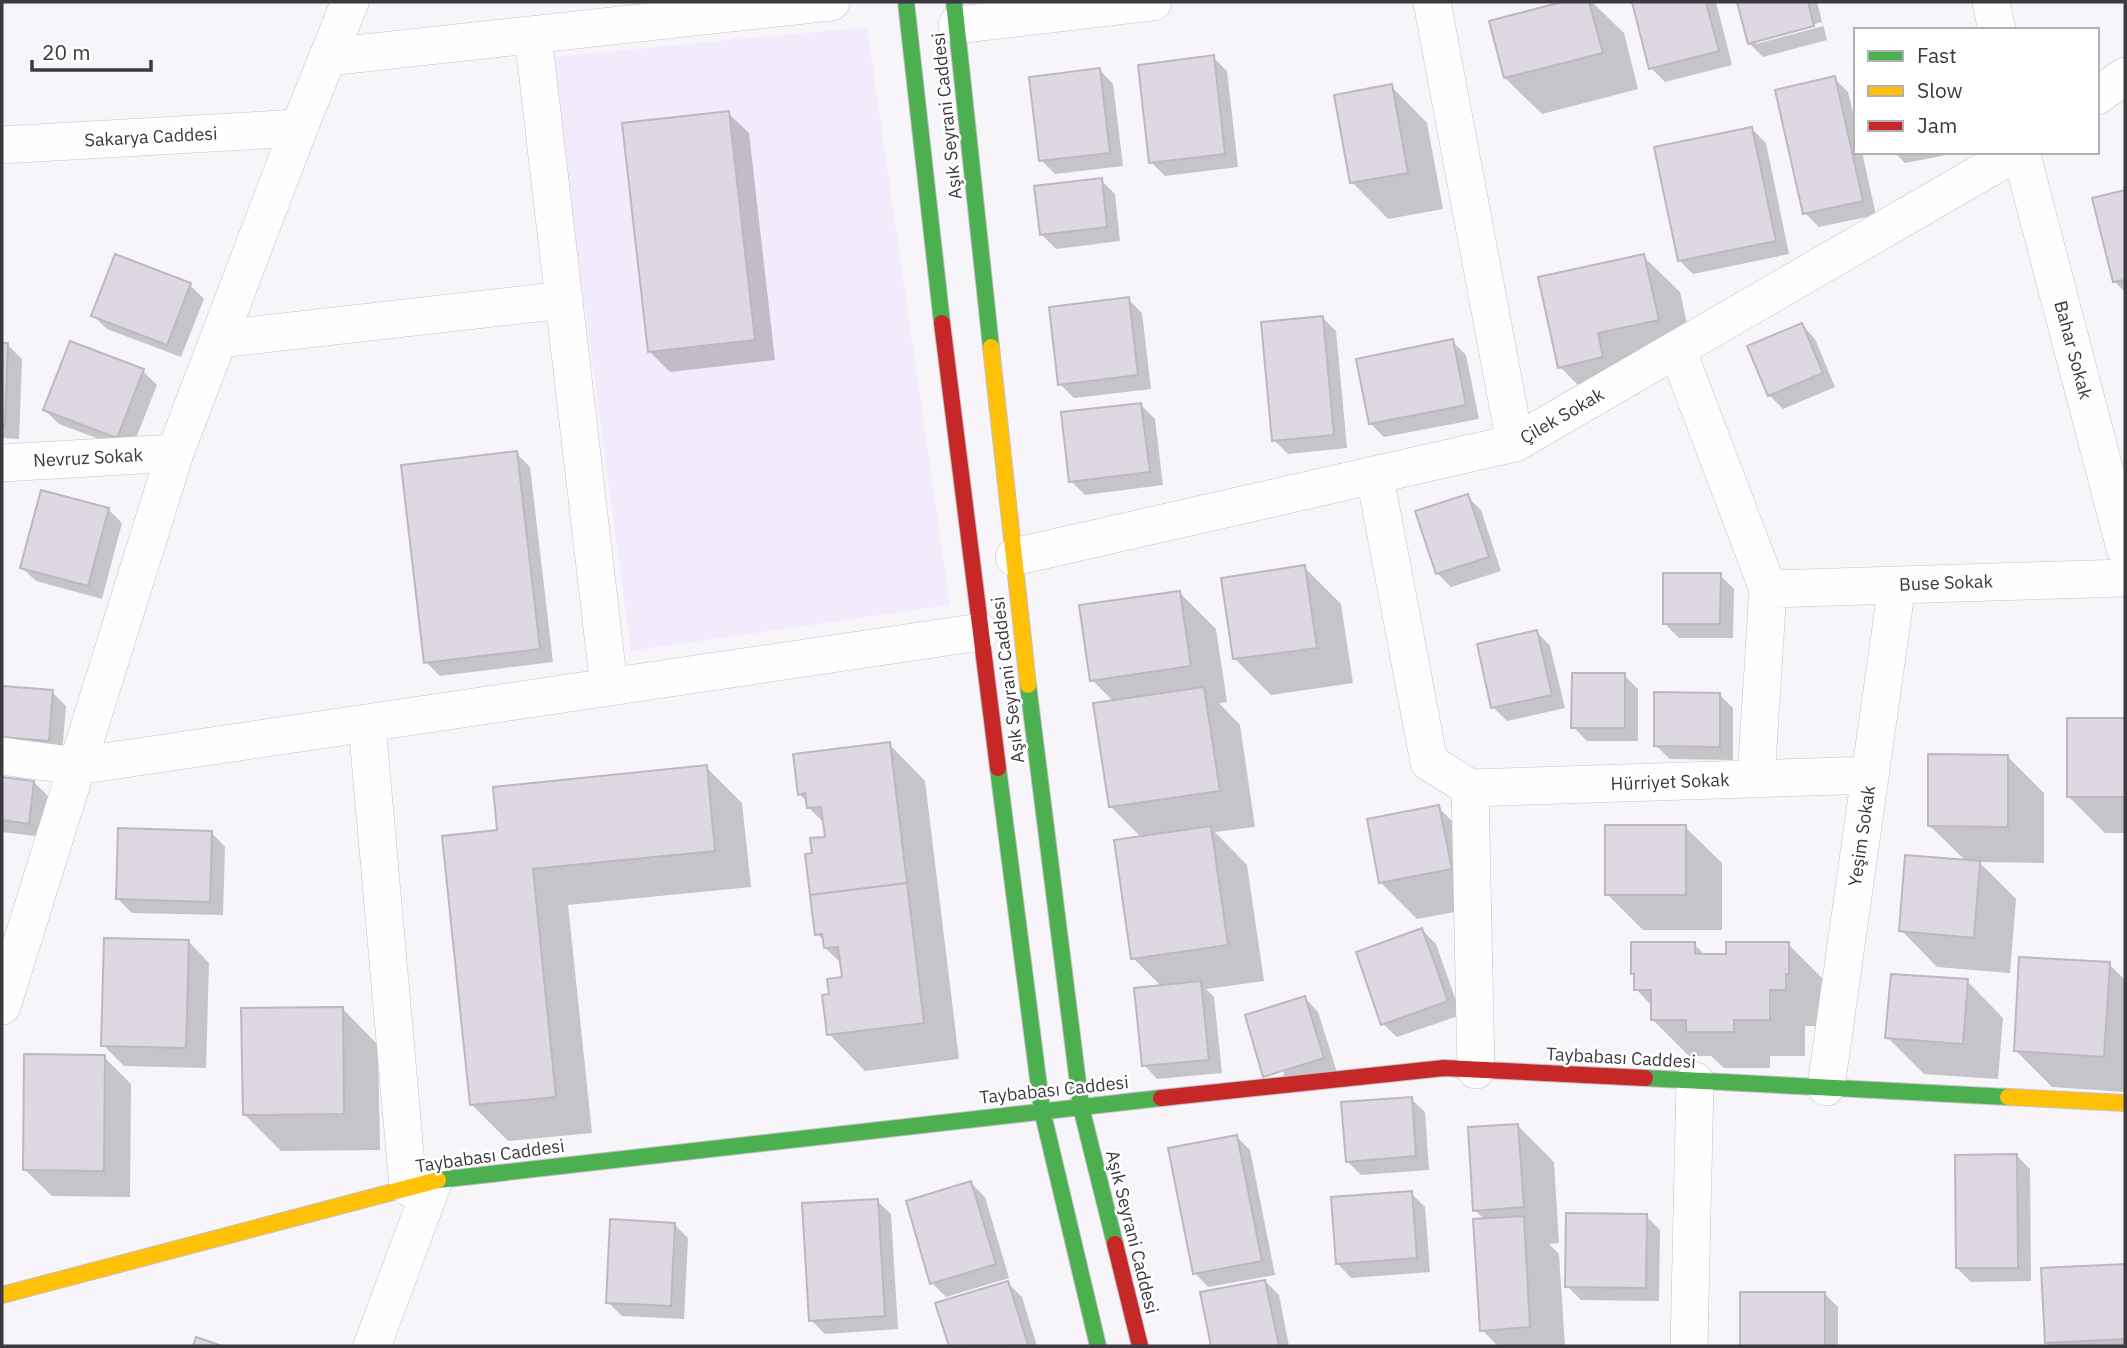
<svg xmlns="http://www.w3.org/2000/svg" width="2127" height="1348" viewBox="0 0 2127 1348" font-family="'IBM Plex Sans',sans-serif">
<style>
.built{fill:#f2ebfb}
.shadow{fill:#0003;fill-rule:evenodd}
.building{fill:#ded8e5;stroke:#bbb8be;stroke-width:2}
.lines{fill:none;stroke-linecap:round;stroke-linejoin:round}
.street-casing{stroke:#c4c1c7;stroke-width:38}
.fast-casing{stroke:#c4c1c7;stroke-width:18}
.slow-casing{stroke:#c4c1c7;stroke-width:18}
.jam-casing{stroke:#c4c1c7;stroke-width:18}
.street{stroke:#fefefe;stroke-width:37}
.fast{stroke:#4caf50;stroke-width:16}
.slow{stroke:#ffc107;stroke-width:16}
.jam{stroke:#c62828;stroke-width:16}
.labels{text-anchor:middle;stroke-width:5;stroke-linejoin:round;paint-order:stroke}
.street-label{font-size:18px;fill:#3c393f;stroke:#fff}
</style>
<rect width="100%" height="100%" fill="#f7f5fa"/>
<path class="built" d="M867,27L950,605L631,651L551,57Z"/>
<path class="shadow" d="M1568,2H1592L1624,33L1638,89L1542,114L1505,78L1491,22Z
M1633,2H1716L1732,65L1665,82L1651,68Z
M1738,2H1817L1827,40L1763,57L1749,43ZM1822,22L1823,26L1756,44V40Z
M1213,57L1227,71L1238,167L1165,176L1151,162Z
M1100,70L1113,84L1123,166L1055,174L1041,160Z
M1834,78L1848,92L1856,125V152H1862L1876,215L1819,227L1805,213Z
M1391,86L1427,123L1443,209L1388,219L1352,182Z
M728,113L749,133L775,360L670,372L649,351Z
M1752,129L1766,143L1789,254L1693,274L1679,260Z
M1894,152H1962L1905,163Z
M1101,180L1115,194L1120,241L1056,249L1042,235Z
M2125,191V292L2115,282L2094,199Z
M1643,256L1680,292L1694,356L1633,370L1639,394L1596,403L1560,367Z
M190,285L204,299L181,357L107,329L93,315Z
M1128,299L1142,313L1151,389L1074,398L1060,384Z
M1322,317L1336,331L1347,448L1288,454L1274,440Z
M1802,325L1815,339L1835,387L1783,409L1769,395Z
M1452,341L1466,355L1479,419L1384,437L1370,423Z
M2,345H8L22,359L19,439L2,438Z
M143,371L157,385L131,451L59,424L45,410Z
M1141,405L1155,419L1163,485L1085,495L1071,481Z
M516,453L530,467L553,662L440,676L426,662Z
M1467,496L1481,510L1501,571L1451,587L1437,573Z
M108,509L122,523L102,599L36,581L22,568Z
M1304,567L1341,604L1353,683L1271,695L1235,659Z
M1720,575L1734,589L1733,638H1679L1665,624Z
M1179,592L1216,629L1227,702L1219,703L1240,725L1255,827L1215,832L1247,865L1264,981L1206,989L1214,997L1222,1073L1157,1079L1144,1065L1162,987L1133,958L1142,838L1110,806L1114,702L1092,680Z
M1537,632L1550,646L1565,708L1507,721L1493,707Z
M1624,675L1638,689V741H1587L1573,727Z
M2,688L52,692L66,706L62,754L2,749Z
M1719,694L1733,708V760L1670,759L1656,746Z
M2069,720H2125V833H2105L2069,797Z
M889,744L925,781L959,1059L865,1071L829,1034L831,996L844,979L842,964L825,948V942L817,934L814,854L827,839L825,824L808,807V802L799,794Z
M2008,757L2044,793V863L1979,862L2016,899L2010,973L1937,967L1901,930L1966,861L1930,826Z
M706,767L742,803L751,887L568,905L592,1133L508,1141L472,1105L499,831Z
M2,779L34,782L48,796L43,837L2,832Z
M1438,807L1475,844L1487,906L1417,919L1381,883Z
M1685,827L1722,863V930H1643L1607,894Z
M212,833L225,847L223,915L132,913L118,899Z
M1422,930L1436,944L1461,1015L1397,1037L1383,1024Z
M189,942L209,963L206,1068L124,1066L103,1045Z
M1694,944L1706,956H1728L1788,944L1825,981L1821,1026H1805V1056H1770V1068H1724L1711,1056H1689L1652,1019V1006L1636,989V976L1633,973Z
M2109,964L2125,980V1092L2052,1087L2015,1050Z
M1967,981L2003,1018L1998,1079L1924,1074L1887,1037Z
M1305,998L1318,1012L1337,1072L1279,1090Z
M342,1008L378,1045L380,1150L281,1151L245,1115Z
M104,1057L131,1084L130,1197L52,1196L25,1170Z
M1411,1099L1425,1112L1429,1170L1361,1175L1347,1161Z
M1518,1126L1554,1162L1559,1243L1549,1244L1559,1254L1565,1346H1498L1482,1330L1485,1220L1475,1210Z
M1236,1136L1250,1150L1275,1275L1208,1287L1195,1273Z
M2016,1155L2030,1169L2031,1281L1971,1282L1957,1268Z
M971,1183L985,1197L1009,1278L946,1297L932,1283Z
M1411,1193L1425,1207L1430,1272L1351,1278L1338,1264Z
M877,1201L891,1214L898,1329L825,1334L811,1320Z
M1646,1216L1660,1230L1659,1301L1581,1300L1567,1286Z
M674,1224L688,1238L684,1319L622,1316L608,1302Z
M2124,1265L2125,1346H2050L2047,1342Z
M1265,1281L1279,1295L1289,1346H1213L1202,1294Z
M1008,1283L1022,1297L1037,1346H950L938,1304Z
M1742,1293H1824L1838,1307V1346H1742Z"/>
<path class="building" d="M1562,2H1589L1603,53L1504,78L1489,21Z
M1632,2H1706L1719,51L1649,69Z
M1737,2H1808L1814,26L1748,44Z
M1214,55L1225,154L1149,163L1138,65Z
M1100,68L1110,153L1039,161L1029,77Z
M1835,76L1863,201L1803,214L1775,90Z
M1392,84L1408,173L1350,183L1334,95Z
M729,111L755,340L648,352L622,123Z
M1752,127L1776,241L1678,261L1654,147Z
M1102,178L1107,227L1040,235L1034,186Z
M2125,190V280L2113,282L2092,198Z
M115,254L191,283L167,345L91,316Z
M1644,254L1659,320L1598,333L1603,357L1558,368L1538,277Z
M1129,297L1138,375L1058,385L1049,307Z
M1323,316L1334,435L1272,441L1261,322Z
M1802,323L1823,373L1768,396L1747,346Z
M1453,339L1466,405L1369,424L1356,359Z
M70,341L144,369L117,438L43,410Z
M2,343H8L5,426L2,425Z
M1141,403L1150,472L1069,482L1061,412Z
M517,451L540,649L424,663L401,465Z
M41,490L109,508L88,586L20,568Z
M1468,494L1489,557L1436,574L1415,511Z
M1305,565L1317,648L1233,659L1221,578Z
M1663,573H1721L1720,624H1663Z
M1180,591L1191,666L1090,681L1079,605Z
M1537,630L1552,695L1491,708L1477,644Z
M1572,673H1625V728H1571Z
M2,686L53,690L49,741L2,737Z
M1204,687L1220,791L1109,807L1093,703Z
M1654,692L1720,693V747L1654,746Z
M2067,718H2125V797H2067Z
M890,742L907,883L810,895L805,854L812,853L810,838L825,837L821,807L807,808L805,793L798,795L793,754Z
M1928,754L2008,755V827L1928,826Z
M707,765L715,851L533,869L556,1097L470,1105L442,836L497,830L493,787Z
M2,777L34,781L29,824L2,820Z
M1439,805L1452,869L1379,883L1367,819Z
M1605,825H1686V895H1605Z
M1211,826L1228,945L1131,959L1114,840Z
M118,828L212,831L210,902L116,899Z
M1905,855L1980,861L1974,938L1899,931Z
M907,883L924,1023L827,1035L822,995L829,994L827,979L842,977L838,947L824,948L822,934L815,935L810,895Z
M1422,928L1448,1001L1381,1025L1356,952Z
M104,938L189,940L186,1048L101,1046Z
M1631,942H1695V954H1726V942H1789V974H1786V990H1770V1020H1734V1032H1686V1020H1651V990H1634V974H1631Z
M2019,957L2110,962L2104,1057L2014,1051Z
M1891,974L1968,979L1963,1044L1885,1038Z
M1201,981L1209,1060L1142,1066L1134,988Z
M1305,996L1324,1058L1263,1077L1245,1015Z
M343,1007L344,1114L243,1115L241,1008Z
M24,1054L105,1055L104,1171L23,1170Z
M1412,1097L1416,1156L1346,1162L1341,1102Z
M1518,1124L1524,1207L1473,1211L1468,1127Z
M1237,1135L1262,1261L1193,1274L1168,1148Z
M2017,1154L2018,1268H1956L1955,1155Z
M971,1181L996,1264L930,1284L906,1201Z
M1412,1191L1417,1258L1336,1264L1331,1197Z
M878,1199L885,1316L809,1321L802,1203Z
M1566,1213L1647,1214L1646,1288L1565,1287Z
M1524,1216L1530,1327L1480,1331L1473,1219Z
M610,1219L675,1223L671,1306L606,1303Z
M2125,1264V1339L2045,1343L2041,1268Z
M1265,1280L1279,1346H1211L1200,1292Z
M1008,1281L1028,1345L949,1346L935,1303Z
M1740,1292H1825V1346H1740Z
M196,1337L222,1346H193Z"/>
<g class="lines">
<g class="street-casing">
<path id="street" d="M1432,2L1515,443
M1991,2L1997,30
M957,25L1153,2
M533,35L609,687
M328,57L831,2
M2097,96L2125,76
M2,145L299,128
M2021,152L2125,548
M219,339L564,300
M1677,349L1768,589L1756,779
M2,463L175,453
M1375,477L1429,762L1470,788L1476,1070
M1014,557L1515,443L2017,152
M1768,589L2125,578
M367,724L408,1187
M2,756L77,766L980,632
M1470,788L1870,775
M2,1006L175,453L299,128L350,2
M1826,1087L1897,585
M372,1346L434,1180
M1689,1346L1695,1081"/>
</g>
<g class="fast-casing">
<path id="fast" d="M906,2L942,323
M954,2L991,347
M1028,685L1081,1107L1115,1244
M998,768L1042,1110L1098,1346
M1645,1078L2008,1097
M438,1180L1161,1098"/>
</g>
<g class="slow-casing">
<path id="slow" d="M991,347L1028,685
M2008,1097L2125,1103
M2,1295L438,1180"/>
</g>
<g class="jam-casing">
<path id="jam" d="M942,323L998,768
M1161,1098L1444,1068L1645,1078
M1115,1244L1140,1346"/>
</g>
<use href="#street" class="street"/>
<use href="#fast" class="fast"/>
<use href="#slow" class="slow"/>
<use href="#jam" class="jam"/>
</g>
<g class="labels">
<g class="street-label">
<text transform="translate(947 116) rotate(-96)" y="6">Aşık Seyrani Caddesi</text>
<text transform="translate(151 137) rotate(-3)" y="6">Sakarya Caddesi</text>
<text transform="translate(2073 350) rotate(75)" y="6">Bahar Sokak</text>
<text transform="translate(1562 416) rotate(-30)" y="6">Çilek Sokak</text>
<text transform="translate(88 458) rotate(-3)" y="6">Nevruz Sokak</text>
<text transform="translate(1946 583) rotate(-2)" y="6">Buse Sokak</text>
<text transform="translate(1008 680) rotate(-97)" y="6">Aşık Seyrani Caddesi</text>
<text transform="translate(1670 782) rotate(-2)" y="6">Hürriyet Sokak</text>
<text transform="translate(1862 836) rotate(-82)" y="6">Yeşim Sokak</text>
<text transform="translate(1621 1058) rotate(3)" y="6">Taybabası Caddesi</text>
<text transform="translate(1054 1090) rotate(-6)" y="6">Taybabası Caddesi</text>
<text transform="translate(490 1156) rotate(-8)" y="6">Taybabası Caddesi</text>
<text transform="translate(1132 1232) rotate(76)" y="6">Aşık Seyrani Caddesi</text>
</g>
</g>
<rect width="2127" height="1348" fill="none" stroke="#3c393f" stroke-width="7"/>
<rect x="1854" y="28" width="245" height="126" fill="#ffffff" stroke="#b1b0b2" stroke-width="2"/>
<rect x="1868" y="51" width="35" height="10" fill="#4caf50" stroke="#b1b0b2" stroke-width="2"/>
<text x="1917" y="63" font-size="21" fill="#3c393f">Fast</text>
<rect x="1868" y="86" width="35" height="10" fill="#ffc107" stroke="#b1b0b2" stroke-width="2"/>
<text x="1917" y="98" font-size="21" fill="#3c393f">Slow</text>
<rect x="1868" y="121" width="35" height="10" fill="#c62828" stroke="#b1b0b2" stroke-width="2"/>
<text x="1917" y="133" font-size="21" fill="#3c393f">Jam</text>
<path d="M32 60v10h119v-10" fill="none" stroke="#3c393f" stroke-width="3.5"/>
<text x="42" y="60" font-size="21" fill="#3c393f" stroke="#ffffff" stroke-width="5" paint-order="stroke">20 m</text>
</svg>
